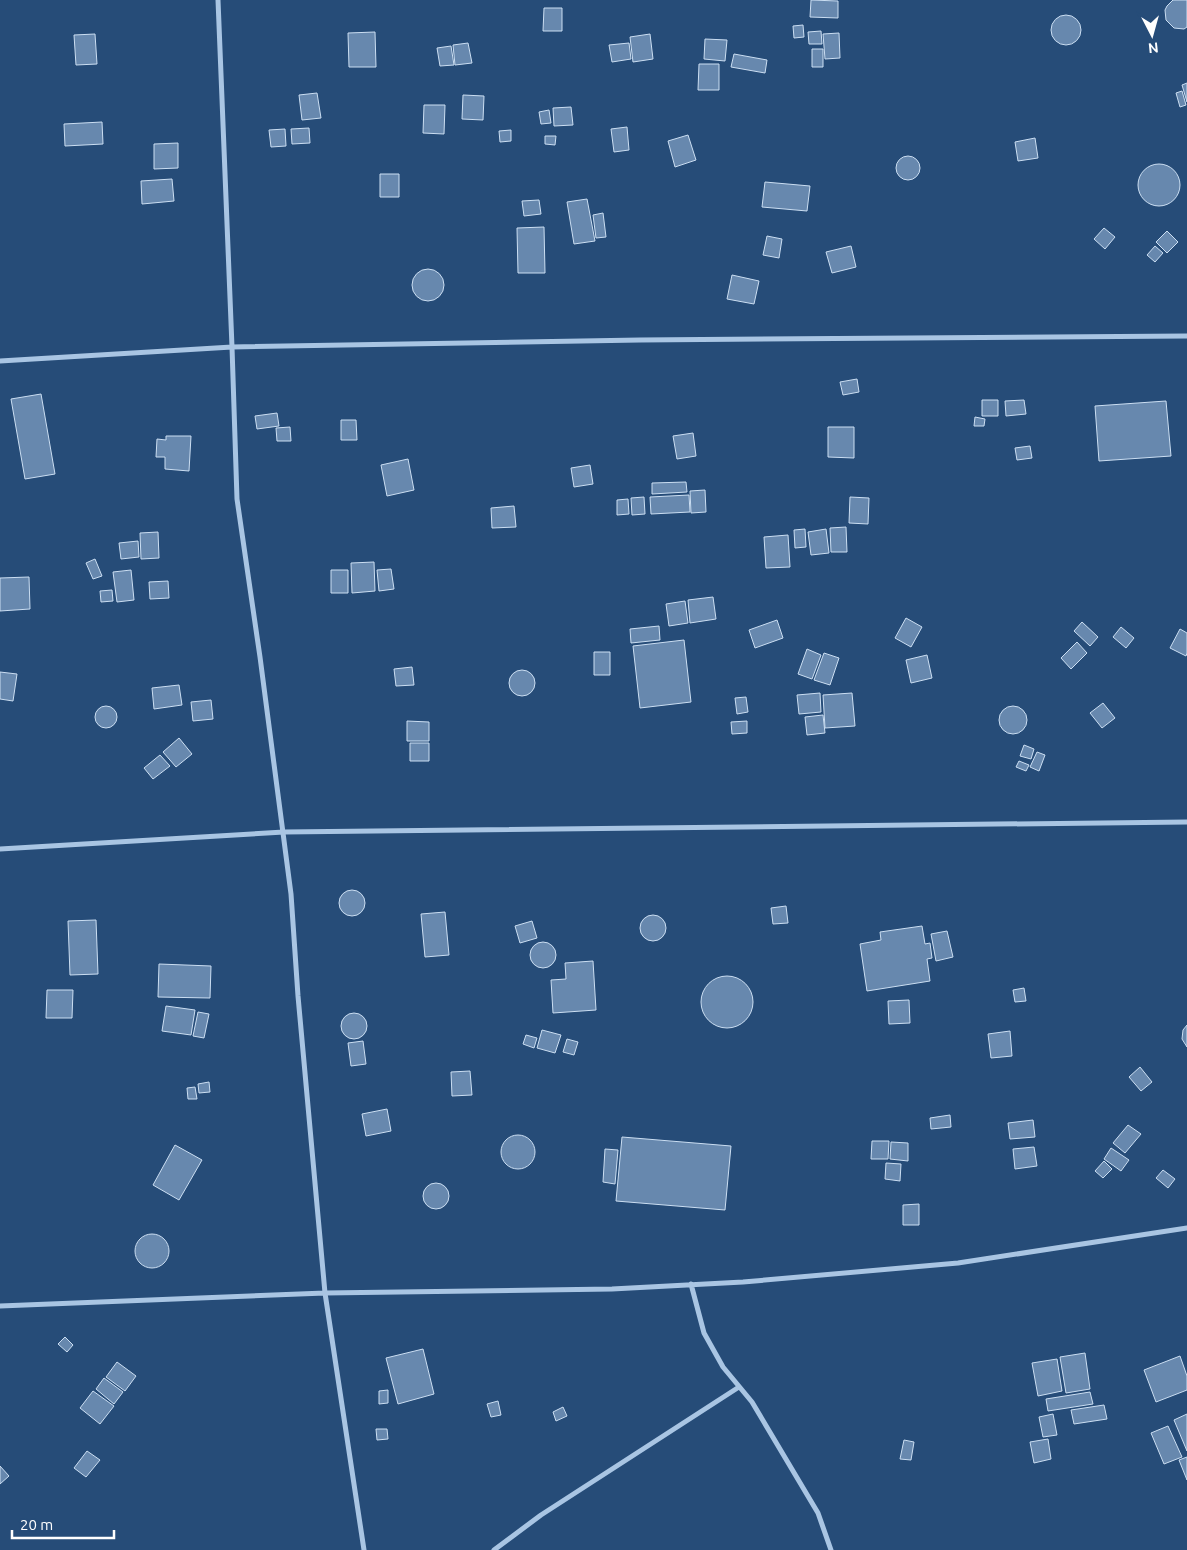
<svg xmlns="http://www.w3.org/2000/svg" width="1187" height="1550" viewBox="0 0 1187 1550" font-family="Ubuntu,sans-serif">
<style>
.building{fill:#6788ae;stroke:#cbdef2}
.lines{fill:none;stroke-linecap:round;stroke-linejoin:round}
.minor{stroke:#a9c5e3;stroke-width:5}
</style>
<rect width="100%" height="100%" fill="#264c78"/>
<path class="building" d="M811,0L838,1V18L810,17Z
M1173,0H1187V27L1184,29L1174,28L1166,20L1165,10L1167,6Z
M544,8H562V31H543Z
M1051 30a15 15 0 1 1 30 0a15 15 0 1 1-30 0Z
M803,25L804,37L794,38L793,26Z
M821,31L822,44H809L808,32Z
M375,32L376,67H349L348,33Z
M839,33L840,58L825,59L823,34Z
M95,34L97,64L76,65L74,35Z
M650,34L653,59L633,62L630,37Z
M705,39L727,40L725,61L704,59Z
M468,43L472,63L455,65L453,45Z
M629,43L631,59L612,62L609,45Z
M451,46L454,65L440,66L437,48Z
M812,49H823V67H812Z
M734,54L767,60L765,73L731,67Z
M699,64H719V90H698Z
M1187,83V102L1182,85Z
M1182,91L1186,105L1180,107L1176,93Z
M317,93L321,118L302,120L299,95Z
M463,95L484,96L483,120L462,119Z
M424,105H445L444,134L423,133Z
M571,107L573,125L554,126L553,108Z
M549,110L551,123L541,124L539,112Z
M102,122L103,144L65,146L64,124Z
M627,127L629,150L614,152L611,129Z
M309,128L310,143L292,144L291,129Z
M285,129L286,146L271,147L269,130Z
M511,130V141L500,142L499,131Z
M688,135L696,160L675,167L668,141Z
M545,136H556L555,145L545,144Z
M1035,138L1038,158L1018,161L1015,142Z
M178,143V168L154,169V144Z
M896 168a12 12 0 1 1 24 0a12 12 0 1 1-24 0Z
M1138 185a21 21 0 1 1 42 0a21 21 0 1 1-42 0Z
M380,174H399V197H380Z
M172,179L174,201L142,204L141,181Z
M765,182L810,186L807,211L762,207Z
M587,199L595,241L574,244L567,202Z
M539,200L541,214L524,216L522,201Z
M603,213L606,237L596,238L593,215Z
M544,227L545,273H518L517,228Z
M1104,228L1115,237L1105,249L1094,239Z
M1167,231L1178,242L1167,253L1156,242Z
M767,236L782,239L779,258L763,255Z
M851,246L856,267L832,273L826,252Z
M1155,246L1163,253L1155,262L1147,255Z
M412 285a16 16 0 1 1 32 0a16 16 0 1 1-32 0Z
M732,275L759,281L754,304L727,299Z
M857,379L859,392L843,395L840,382Z
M41,394L55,474L25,479L11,399Z
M982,400H998V416H982Z
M1024,400L1026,414L1006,416L1005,401Z
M1166,401L1171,456L1099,461L1095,406Z
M277,413L279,426L257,429L255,416Z
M975,417L985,419L984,426H974Z
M341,420H356L357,440H341Z
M290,427L291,441H277L276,428Z
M828,427H854V458L828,457Z
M693,433L696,456L677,459L673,436Z
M166,436H191L189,471L165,469V457H156L157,439L166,440Z
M1030,446L1032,458L1017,460L1015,448Z
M408,459L414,490L387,496L381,465Z
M590,465L593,484L574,487L571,468Z
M686,482L687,492L652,494V483Z
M705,490L706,512L691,513L690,491Z
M689,495L690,512L651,514L650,497Z
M644,497L645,514L632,515L631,498Z
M850,497L869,498L868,524L849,523Z
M628,499L629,514L617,515V500Z
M514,506L516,527L492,528L491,508Z
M846,527L847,552H831L830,528Z
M805,529L806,547L795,548L794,530Z
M826,529L829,553L811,555L808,532Z
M158,532L159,558L141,559L140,533Z
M788,535L790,567L766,568L764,537Z
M138,541L139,557L121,559L119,543Z
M95,559L102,576L93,579L86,563Z
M374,562L375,591L352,593L351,563Z
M391,569L394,589L379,591L377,570Z
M131,570L134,600L117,602L113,572Z
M331,570H348V593H331Z
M29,577L30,609L0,611V578Z
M168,581L169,598L150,599L149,582Z
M112,590L113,601L101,602L100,591Z
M713,597L716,619L690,623L688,600Z
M685,601L688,623L669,626L666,604Z
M906,618L922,627L911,647L895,638Z
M777,620L783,638L755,648L749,630Z
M1082,622L1098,637L1090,646L1074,631Z
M659,626L660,640L631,643L630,629Z
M1121,627L1134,638L1126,648L1113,637Z
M1180,629L1187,633V653L1186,656L1170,648Z
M684,640L691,702L640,708L633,646Z
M1077,642L1087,653L1071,669L1061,658Z
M807,649L821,655L812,679L798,674Z
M594,652H610V675H594Z
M824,653L839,658L830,685L814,680Z
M927,655L932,678L911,683L906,660Z
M412,667L414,685L396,686L394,669Z
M509 683a13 13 0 1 1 26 0a13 13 0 1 1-26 0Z
M0,672L17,674L13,701L0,699Z
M179,685L182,705L154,709L152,688Z
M820,693L821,712L799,714L797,695Z
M852,693L855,726L825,728L823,695Z
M746,697L748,712L737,714L735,698Z
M211,700L213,719L193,721L191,702Z
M1103,703L1115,718L1102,728L1090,713Z
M999 720a14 14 0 1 1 28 0a14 14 0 1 1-28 0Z
M95 717a11 11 0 1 1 22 0a11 11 0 1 1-22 0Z
M823,715L825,733L807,735L805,717Z
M407,721L429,722V741H407Z
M747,721V733L732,734L731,722Z
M179,738L192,754L176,767L163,752Z
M410,743H429V761H410Z
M1024,745L1034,749L1031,759L1020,756Z
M1037,752L1045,755L1039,771L1030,767Z
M160,755L170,766L153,779L144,768Z
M1019,761L1029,765L1026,771L1016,767Z
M339 903a13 13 0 1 1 26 0a13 13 0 1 1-26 0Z
M786,906L788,923L773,924L771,908Z
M445,912L449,955L425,957L421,914Z
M640 928a13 13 0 1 1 26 0a13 13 0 1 1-26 0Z
M96,920L98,974L70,975L68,921Z
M532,921L537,938L520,943L515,926Z
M922,926L925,944L930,943L932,958L927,959L930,981L867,991L860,944L881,940L880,932Z
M947,931L953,957L936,961L931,934Z
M530 955a13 13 0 1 1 26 0a13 13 0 1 1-26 0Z
M593,961L596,1010L553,1013L551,980L566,979L565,963Z
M159,964L211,966L210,998L158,997Z
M701 1002a26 26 0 1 1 52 0a26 26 0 1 1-52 0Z
M1024,988L1026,1001L1015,1002L1013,990Z
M47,990H73L72,1018H46Z
M909,1000L910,1023L889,1024L888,1001Z
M166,1006L195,1010L191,1035L162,1031Z
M198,1012L209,1014L204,1038L193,1036Z
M341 1026a13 13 0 1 1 26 0a13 13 0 1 1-26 0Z
M1187,1025V1047L1182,1039L1183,1030Z
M542,1030L561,1035L555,1053L537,1048Z
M1010,1031L1012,1056L991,1058L988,1034Z
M526,1035L537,1038L534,1048L523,1044Z
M567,1039L578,1042L574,1055L563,1052Z
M363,1041L366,1064L351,1066L348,1043Z
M1140,1067L1152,1082L1141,1091L1129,1077Z
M470,1071L472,1095L452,1096L451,1072Z
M209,1082L210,1092L199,1093L198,1084Z
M195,1087L197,1099H188L187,1088Z
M387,1109L391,1131L366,1136L362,1114Z
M950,1115L951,1127L931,1129L930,1118Z
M1033,1120L1035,1137L1010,1139L1008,1123Z
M1128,1125L1141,1134L1125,1153L1113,1143Z
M501 1152a17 17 0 1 1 34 0a17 17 0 1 1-34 0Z
M622,1137L731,1146L725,1210L616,1201Z
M872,1141H889L888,1159H871Z
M891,1142L908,1143V1161L890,1159Z
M175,1145L202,1160L179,1200L153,1185Z
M1034,1147L1037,1166L1015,1169L1013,1149Z
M1111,1148L1129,1160L1121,1171L1104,1159Z
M605,1149L618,1150L615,1184L603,1182Z
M1104,1161L1112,1169L1103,1178L1095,1171Z
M886,1163L901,1164L900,1181L885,1179Z
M1163,1170L1175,1179L1168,1188L1156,1178Z
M423 1196a13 13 0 1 1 26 0a13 13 0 1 1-26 0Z
M919,1204V1225H903V1205Z
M135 1251a17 17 0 1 1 34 0a17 17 0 1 1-34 0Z
M65,1337L73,1345L67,1352L58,1344Z
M423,1349L434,1394L398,1404L386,1358Z
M1085,1353L1090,1389L1066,1393L1060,1357Z
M1180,1356L1187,1376V1390L1156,1402L1144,1370Z
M1057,1359L1062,1391L1038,1396L1032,1363Z
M117,1362L136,1376L125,1391L106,1377Z
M104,1378L123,1392L114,1404L96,1389Z
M388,1390V1403L379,1404V1391Z
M93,1391L114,1406L100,1424L80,1408Z
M1090,1392L1093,1404L1048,1411L1046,1399Z
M498,1401L501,1415L491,1417L487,1404Z
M1104,1405L1107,1419L1074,1424L1071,1410Z
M563,1407L567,1416L556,1421L553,1412Z
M1053,1414L1057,1435L1043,1437L1039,1417Z
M1187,1414V1451L1174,1420Z
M1168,1426L1182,1457L1164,1464L1151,1433Z
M376,1429H387L388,1439L377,1440Z
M1048,1439L1051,1459L1034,1463L1030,1442Z
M904,1440L914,1442L911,1460L900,1459Z
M87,1451L100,1460L86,1477L74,1468Z
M1187,1457V1480L1179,1460Z
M0,1466L9,1476L0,1484Z"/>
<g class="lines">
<path class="minor" d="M218,0L232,347L237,499L260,657L291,894L298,996L325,1293L612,1289L743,1282L958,1263L1187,1228
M0,361L232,347L640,340L1187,336
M0,849L284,832L1187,822
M691,1284L704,1333L723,1367L752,1402L818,1513L831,1550
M0,1306L325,1293L364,1550
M494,1550L541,1515L739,1387"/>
</g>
<g transform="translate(1152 35) rotate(174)" stroke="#264c78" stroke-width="4" paint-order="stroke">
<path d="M0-4L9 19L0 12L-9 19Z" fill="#ffffff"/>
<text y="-8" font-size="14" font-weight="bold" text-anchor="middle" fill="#ffffff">N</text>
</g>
<path d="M12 1530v8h102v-8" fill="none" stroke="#ffffff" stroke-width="2.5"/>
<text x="20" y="1530" font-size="15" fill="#ffffff" stroke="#264c78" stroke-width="4" paint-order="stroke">20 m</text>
</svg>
